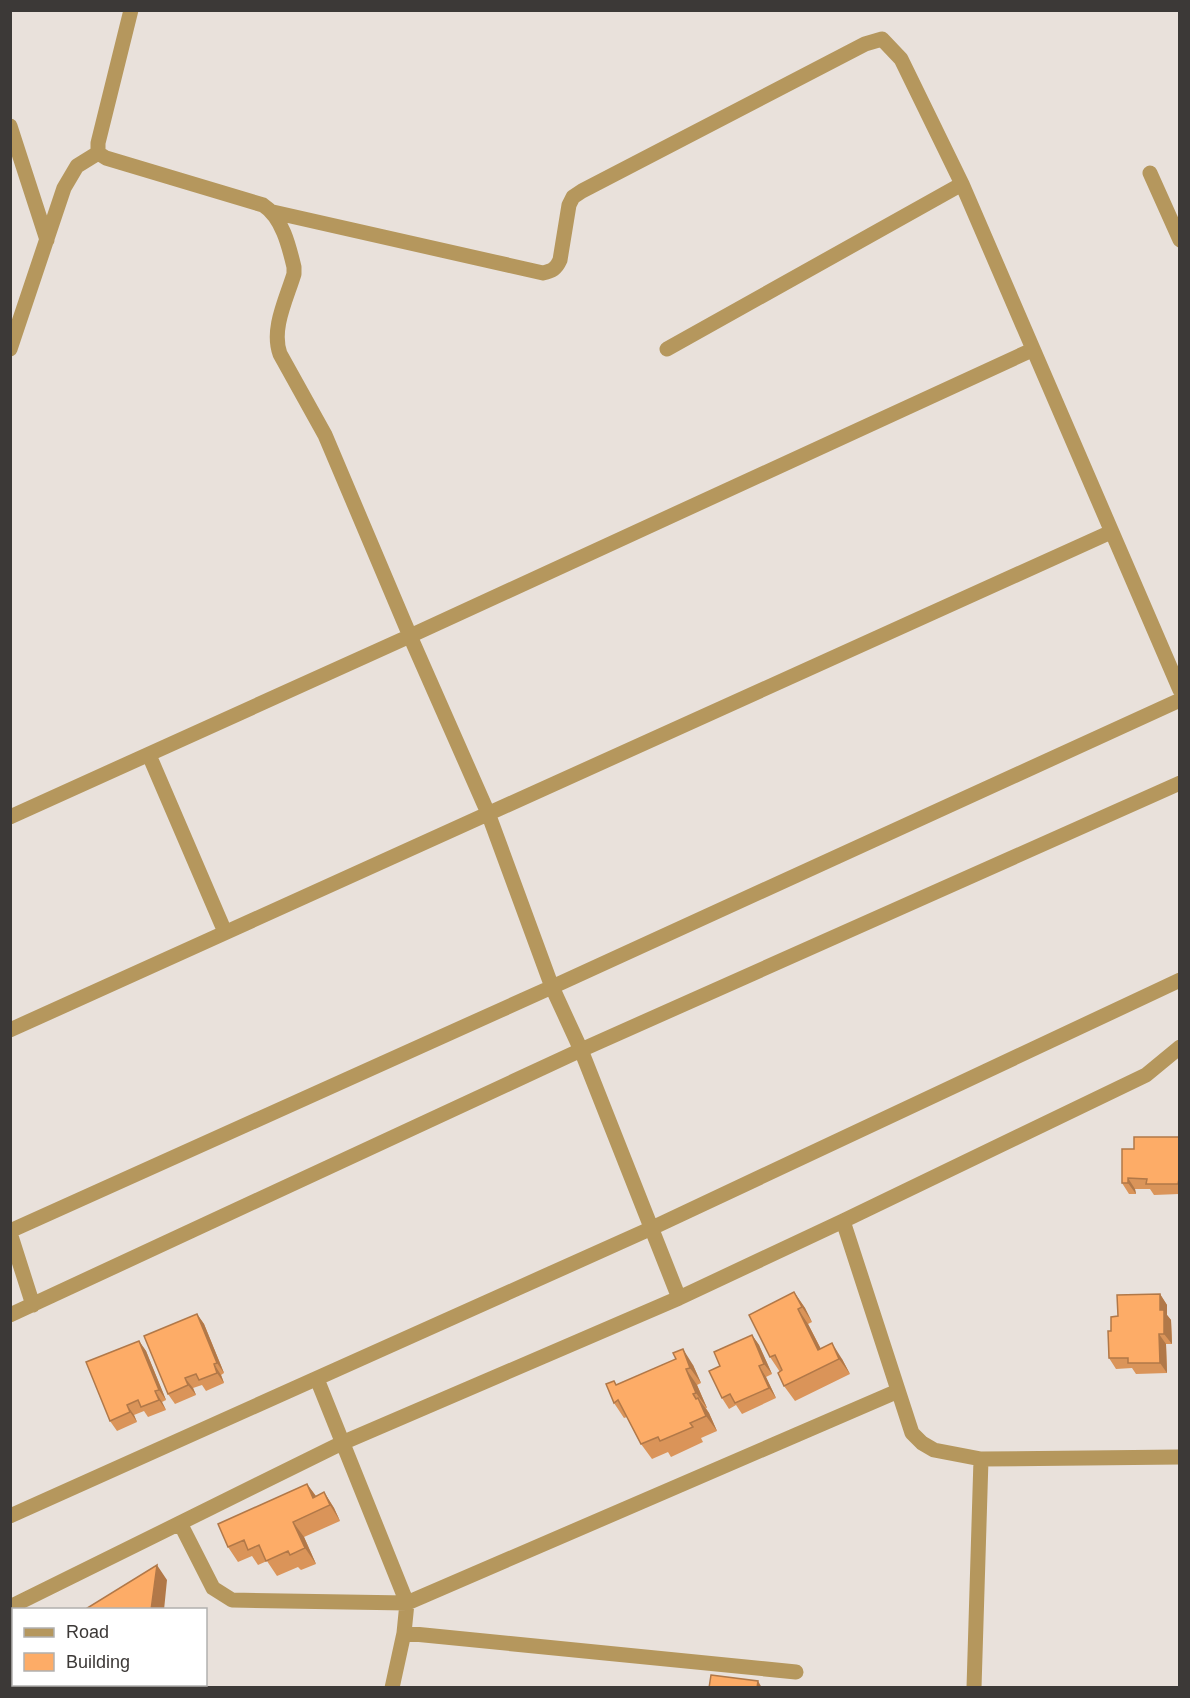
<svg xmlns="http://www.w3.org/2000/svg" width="1190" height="1698" viewBox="0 0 1190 1698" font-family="Helvetica,sans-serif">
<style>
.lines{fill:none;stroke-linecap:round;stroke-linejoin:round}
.minor{stroke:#b5975d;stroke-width:15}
.wall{fill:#da9459}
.shaded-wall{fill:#b17848}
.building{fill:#fdac67;stroke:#b17848;stroke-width:1.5}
</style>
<rect width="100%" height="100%" fill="#e9e1db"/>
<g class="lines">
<path class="minor" d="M10,126L47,240
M98,153L106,158L263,205C282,217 289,246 294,267V274C286,300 271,329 280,354L325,435L410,636L488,813L552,987L581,1050L679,1298
M98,153V143L131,10
M1150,173L1180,240
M273,212L543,273C552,271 556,269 560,260L569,205L573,197L582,191L865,44L882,39L901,59L962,184L1180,690
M10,349L64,188L77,166L98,153
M667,349L962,184
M149,755L225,932
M10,817L410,636L1032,350
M10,1030L1111,532
M843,1221L912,1433L922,1443L934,1450L981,1459L1180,1457
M10,1231L552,987L1180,700
M10,1233L33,1305
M10,1315L581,1050L1180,783
M317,1379L407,1603L404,1633L392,1688
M10,1516L652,1228L1180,980
M180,1523L213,1588L232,1600L407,1603L898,1391
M10,1607L342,1443L679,1298L843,1221L1146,1075L1180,1047
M404,1633L796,1672
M974,1688L981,1459"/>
</g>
<path class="wall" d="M1179,1137V1194L1154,1195L1150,1189H1135L1136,1194H1129L1122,1183L1134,1149Z
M794,1292L805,1308L812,1322L808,1324L821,1349L842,1359L850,1374L795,1401L784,1386L780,1372L770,1357Z
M1160,1294L1167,1305V1315L1171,1320L1172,1344H1166L1167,1373L1136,1374L1132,1368L1116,1369L1109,1358L1111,1331Z
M197,1314L204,1324L224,1373L221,1375L224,1383L206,1391L202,1385L193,1388L196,1395L175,1404L168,1394Z
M752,1335L759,1345L772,1374L766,1377L776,1398L742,1414L736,1405L729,1409L722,1398Z
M139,1341L146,1351L166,1400L162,1402L166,1410L148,1417L144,1411L134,1415L137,1422L117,1431L110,1421Z
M676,1359L693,1365L701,1383L697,1385L707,1408H706L709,1413L717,1431L701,1438L703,1442L671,1457L668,1452L652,1459L641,1444L627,1417L624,1418L614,1403V1381L617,1385Z
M307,1484L316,1496L324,1492L334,1508L340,1521L304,1537L316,1564L301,1570L298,1567L277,1576L267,1561L258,1565L252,1556L238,1562L228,1547Z"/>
<path class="shaded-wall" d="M1128,1178L1135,1189L1136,1194L1128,1183Z
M794,1292L805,1308L812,1322L802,1307Z
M1160,1294L1167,1305V1315L1171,1320L1172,1344L1164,1334L1160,1310Z
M798,1309L808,1324L829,1365L818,1350Z
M197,1314L204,1324L224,1373L217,1363Z
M1159,1334L1166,1344L1167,1373L1160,1363Z
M752,1335L759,1345L772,1374L764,1364Z
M139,1341L146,1351L166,1400L159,1390Z
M832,1343L842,1359L850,1374L839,1359Z
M683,1349L693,1365L701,1383L690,1368Z
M214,1364L221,1375L224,1383L217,1373Z
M759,1366L766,1377L776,1398L769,1388Z
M686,1369L697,1385L707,1408L696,1393Z
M185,1378L193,1388L196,1395L188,1385Z
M155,1391L162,1402L166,1410L159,1400Z
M693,1394L702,1406L698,1398L709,1413L717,1431L706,1416Z
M127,1405L134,1415L137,1422L130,1412Z
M307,1484L318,1499L313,1498Z
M324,1492L334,1508L340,1521L330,1505Z
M293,1522L304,1537L316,1564L305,1548Z
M157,1565L167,1580L164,1610H151Z
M758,1681L762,1688H757Z"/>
<path class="building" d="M1134,1137H1179V1179L1178,1184H1146L1147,1179L1128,1178V1183H1122V1149H1134Z
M794,1292L802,1307L798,1309L818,1350L832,1343L839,1359L784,1386L778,1373L782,1370L775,1355L770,1357L749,1315Z
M1160,1294V1310H1164V1334H1159L1160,1363H1128V1358H1109L1108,1331H1111V1317L1118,1316L1117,1295Z
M197,1314L217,1363L214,1364L217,1373L199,1380L196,1374L185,1378L188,1385L168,1394L144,1336Z
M752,1335L764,1364L759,1366L769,1388L735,1403L730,1394L722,1398L709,1371L720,1366L714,1352Z
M139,1341L159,1390L155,1391L159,1400L141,1407L138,1400L127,1405L130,1412L110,1421L86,1362Z
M683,1349L690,1368L686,1369L696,1393L693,1394L696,1399L698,1398L706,1416L690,1423L693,1427L660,1441L658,1437L641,1444L618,1400L614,1403L606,1384L614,1381L616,1385L676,1359L673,1353Z
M307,1484L313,1498L324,1492L330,1505L293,1522L305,1548L290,1555L288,1551L266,1561L259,1545L248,1550L244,1540L228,1547L218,1524Z
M157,1565L151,1610H84Z
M711,1675L758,1681L757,1688H709Z"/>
<rect width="1190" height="1698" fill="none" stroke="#3c3937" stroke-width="24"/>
<rect x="12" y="1608" width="195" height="78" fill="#ffffff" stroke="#b1b0af" stroke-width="1.5"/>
<rect x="24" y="1628" width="30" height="9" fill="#b5975d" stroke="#b1b0af" stroke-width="1.5"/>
<text x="66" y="1638" font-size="18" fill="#3c3937">Road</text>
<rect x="24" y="1653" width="30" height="18" fill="#fdac67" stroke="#b1b0af" stroke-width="1.5"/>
<text x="66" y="1668" font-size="18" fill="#3c3937">Building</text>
</svg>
